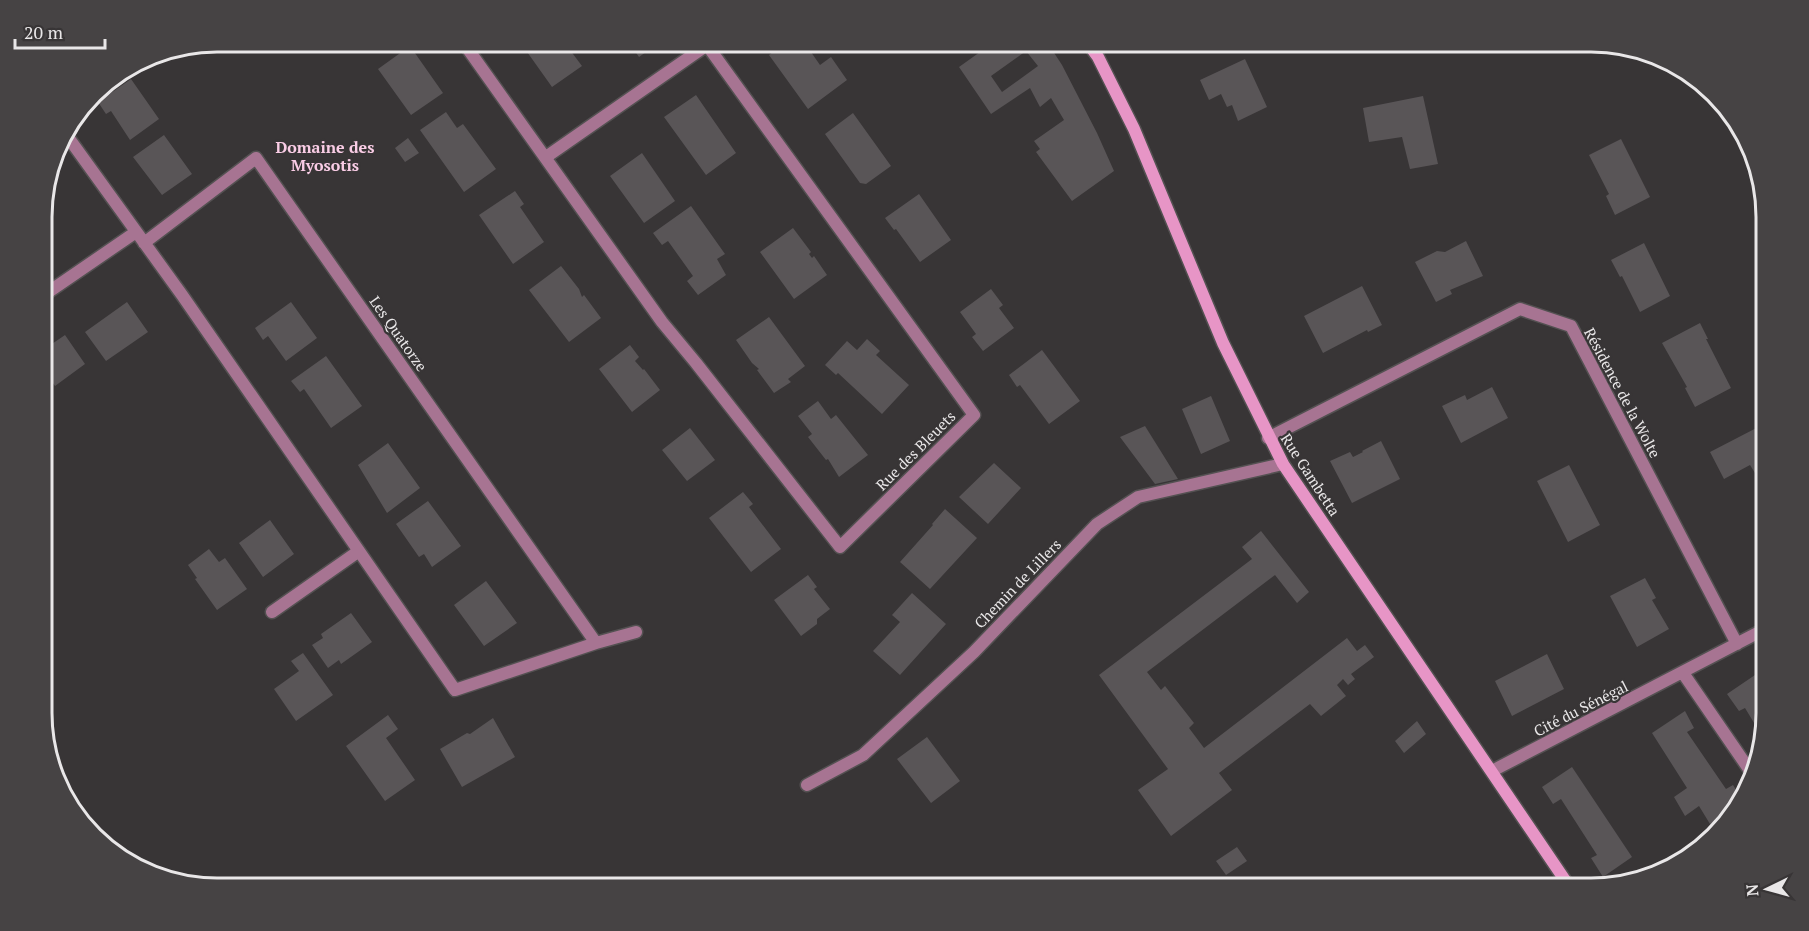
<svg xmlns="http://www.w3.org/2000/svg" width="1809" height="931" viewBox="0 0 1809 931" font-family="'PT Serif',serif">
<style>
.building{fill:#595557;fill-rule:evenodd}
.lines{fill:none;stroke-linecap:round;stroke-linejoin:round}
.lane-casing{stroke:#545152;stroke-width:15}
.street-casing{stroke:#545152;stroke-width:15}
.secondary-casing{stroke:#545152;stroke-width:15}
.lane{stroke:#a77492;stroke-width:12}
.street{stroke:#a77492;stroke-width:12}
.secondary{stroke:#e795c6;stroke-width:12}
.labels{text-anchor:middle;stroke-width:4.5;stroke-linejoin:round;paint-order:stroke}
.street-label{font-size:15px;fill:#e9e7e8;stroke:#383536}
.neighbourhood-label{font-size:16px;font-weight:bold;fill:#facde6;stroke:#383536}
.rim{fill:none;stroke:#e9e7e8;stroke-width:3}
</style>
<rect width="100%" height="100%" fill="#383536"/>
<path class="building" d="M520,42H564L582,66L552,87Z
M632,42H660L639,57L630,44Z
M786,42H804L820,65L831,57L847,80L808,109L769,55Z
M994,42H1047L1062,65L1097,133L1114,171L1072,201L1036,152L1040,149L1034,141L1064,120L1051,98L1040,107L1030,88L991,114L959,67ZM1026,51L1038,66L1002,92L991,76Z
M410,46L443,93L411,115L378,69Z
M1245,59L1267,107L1238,121L1232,105L1227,107L1221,94L1209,100L1200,80Z
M131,79L159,119L130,140L111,111L106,114L98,102Z
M696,95L736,153L706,175L664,117Z
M1423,96L1438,164L1410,169L1402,137L1369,142L1363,108Z
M446,112L457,128L463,124L496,169L464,192L420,130Z
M853,113L891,166L866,184L860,183L825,134Z
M164,135L192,174L162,195L133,157Z
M408,138L419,153L405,162L395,148Z
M1621,139L1650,197L1615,215L1606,196L1609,194L1589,155Z
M642,153L675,201L644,223L610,176Z
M515,191L524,204L520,207L544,242L513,264L479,215Z
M919,194L951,240L920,262L896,229L894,230L885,218Z
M691,206L725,254L717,259L726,275L698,295L687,281L693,276L668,241L662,245L653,233Z
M793,228L811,252L809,254L812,258L814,256L827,275L794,299L760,252Z
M1466,241L1483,276L1450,290L1452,294L1436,302L1415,262L1437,251L1445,252Z
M1644,243L1670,296L1640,312L1622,276L1620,277L1611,260Z
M561,266L579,289L582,297L584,295L601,318L569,342L529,290Z
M1362,286L1382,325L1368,332L1367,330L1323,353L1304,316Z
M991,289L1003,305L999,308L1014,328L983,351L972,337L976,334L960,312Z
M127,302L148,332L106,361L85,332Z
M291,302L317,338L286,361L268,336L263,340L255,328Z
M769,317L805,366L788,379L791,382L774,393L757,370L759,369L752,363L736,340Z
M1700,323L1708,339H1706L1731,388L1695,407L1685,388L1687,387L1662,343Z
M65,335L85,364L55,386L43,369V350Z
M867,339L880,351L876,355L909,385L882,414L838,373L836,375L825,365L847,341L857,350Z
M630,345L639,357L635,361L643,370L644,369L660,390L632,412L599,369Z
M1042,350L1080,401L1049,424L1020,385L1017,387L1009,375Z
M326,356L362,406L331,428L304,389L300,392L291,381Z
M1492,387L1508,418L1461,443L1442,406L1465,395L1467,400Z
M1211,396L1230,441L1201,454L1182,409Z
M818,401L831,419L836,415L868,455L839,477L828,459L826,460L808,437L812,434L798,416Z
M1766,423V467L1755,473L1750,465L1724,479L1710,452Z
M1145,426L1160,450L1178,479L1155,484L1120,437Z
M690,428L715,460L687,481L662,450Z
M1381,441L1400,479L1352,503L1330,461L1350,452L1353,457L1363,452L1362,451Z
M388,443L420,488L387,513L358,465Z
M994,463L1021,488L988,524L959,497Z
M1569,465L1600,525L1568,542L1537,481Z
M743,492L753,504L749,507L781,549L751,572L709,518Z
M428,501L461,546L432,567L424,554L419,557L396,524Z
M945,509L977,538L930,589L900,562L933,525L932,524Z
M270,520L294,554L263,577L239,543Z
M1766,522V529L1767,543L1758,526Z
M1261,531L1309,592L1297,603L1275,575L1147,672L1161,690L1165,686L1194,723L1189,728L1204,748L1347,638L1357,651L1365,645L1374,657L1351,674L1355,679L1348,685L1343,679L1337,685L1346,696L1321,716L1310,704L1219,773L1232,790L1171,836L1138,790L1168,769L1099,675L1252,559L1242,547Z
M209,549L219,562L225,558L247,589L217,610L195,579L197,578L188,565Z
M808,575L817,587L814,589L830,609L817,619V624L801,636L774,600Z
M1645,578L1656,598L1652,600L1669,629L1637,647L1610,596Z
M486,581L517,623L484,646L454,605Z
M912,593L946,624L900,675L873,651L900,622L892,615Z
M351,613L372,642L341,664L339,660L328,668L312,645L323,638L321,634Z
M303,653L333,695L296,721L274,689L299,671L291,661Z
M1547,654L1564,689L1512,716L1495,681Z
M1755,675L1767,693V714L1762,736L1745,708L1739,711L1727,694Z
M1685,711L1694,728L1687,732L1726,789L1733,785L1742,799L1733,809L1710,824L1699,806L1685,816L1674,797L1687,788L1652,733Z
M388,715L398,729L386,738L415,780L385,801L346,746Z
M493,718L515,757L462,787L440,749L467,733L470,734Z
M1417,721L1426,734L1404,753L1395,741Z
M927,737L960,781L931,803L897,759Z
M1572,767L1632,857L1603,877L1591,858L1597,855L1561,799L1553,804L1542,787Z
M1715,829L1703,844L1699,839Z
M1237,847L1247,861L1226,875L1216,861Z"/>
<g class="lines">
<g class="lane-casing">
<path id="lane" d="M807,785L863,755L974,652L1097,524L1138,497L1283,464"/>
</g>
<g class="street-casing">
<path id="street" d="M463,42L662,322L696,363L840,547L974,415L707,45L546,157
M65,133L182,295L455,690L596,643L256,158L144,243
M47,293L136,232
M1268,438L1520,309L1571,326L1737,644
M272,612L359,551
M596,643L636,632
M1683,673L1753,775
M1492,771L1767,628"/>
</g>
<g class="secondary-casing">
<path id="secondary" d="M1087,42L1098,57L1134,129L1223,343L1283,464L1571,889"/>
</g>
<use href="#lane" class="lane"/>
<use href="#street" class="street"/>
<use href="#secondary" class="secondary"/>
</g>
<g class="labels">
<g class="street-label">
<text transform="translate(398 334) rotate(55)" y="5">Les Quatorze</text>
<text transform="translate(1622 393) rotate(62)" y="5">Résidence de la Wolte</text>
<text transform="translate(916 451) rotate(-45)" y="5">Rue des Bleuets</text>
<text transform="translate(1310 475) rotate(57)" y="5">Rue Gambetta</text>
<text transform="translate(1018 584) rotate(-46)" y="5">Chemin de Lillers</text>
<text transform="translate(1581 709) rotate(-27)" y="5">Cité du Sénégal</text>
</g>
<g class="neighbourhood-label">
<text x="325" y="153">Domaine des<tspan x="325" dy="18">Myosotis</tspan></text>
</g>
</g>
<path d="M0 0H1809V931H0ZM217 52H1591A165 165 0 0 1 1756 217V713A165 165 0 0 1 1591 878H217A165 165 0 0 1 52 713V217A165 165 0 0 1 217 52Z" fill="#464344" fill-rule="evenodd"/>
<path class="rim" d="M217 52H1591A165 165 0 0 1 1756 217V713A165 165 0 0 1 1591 878H217A165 165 0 0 1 52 713V217A165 165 0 0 1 217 52Z"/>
<g transform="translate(1767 889) rotate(265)" stroke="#383536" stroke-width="4.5" paint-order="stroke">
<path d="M0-4.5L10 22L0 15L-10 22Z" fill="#e9e7e8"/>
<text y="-9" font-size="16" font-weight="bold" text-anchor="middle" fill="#e9e7e8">N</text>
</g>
<path d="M15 39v9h90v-9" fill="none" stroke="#e9e7e8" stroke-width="3"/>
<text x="24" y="39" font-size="18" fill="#e9e7e8" stroke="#383536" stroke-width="4.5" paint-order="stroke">20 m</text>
</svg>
